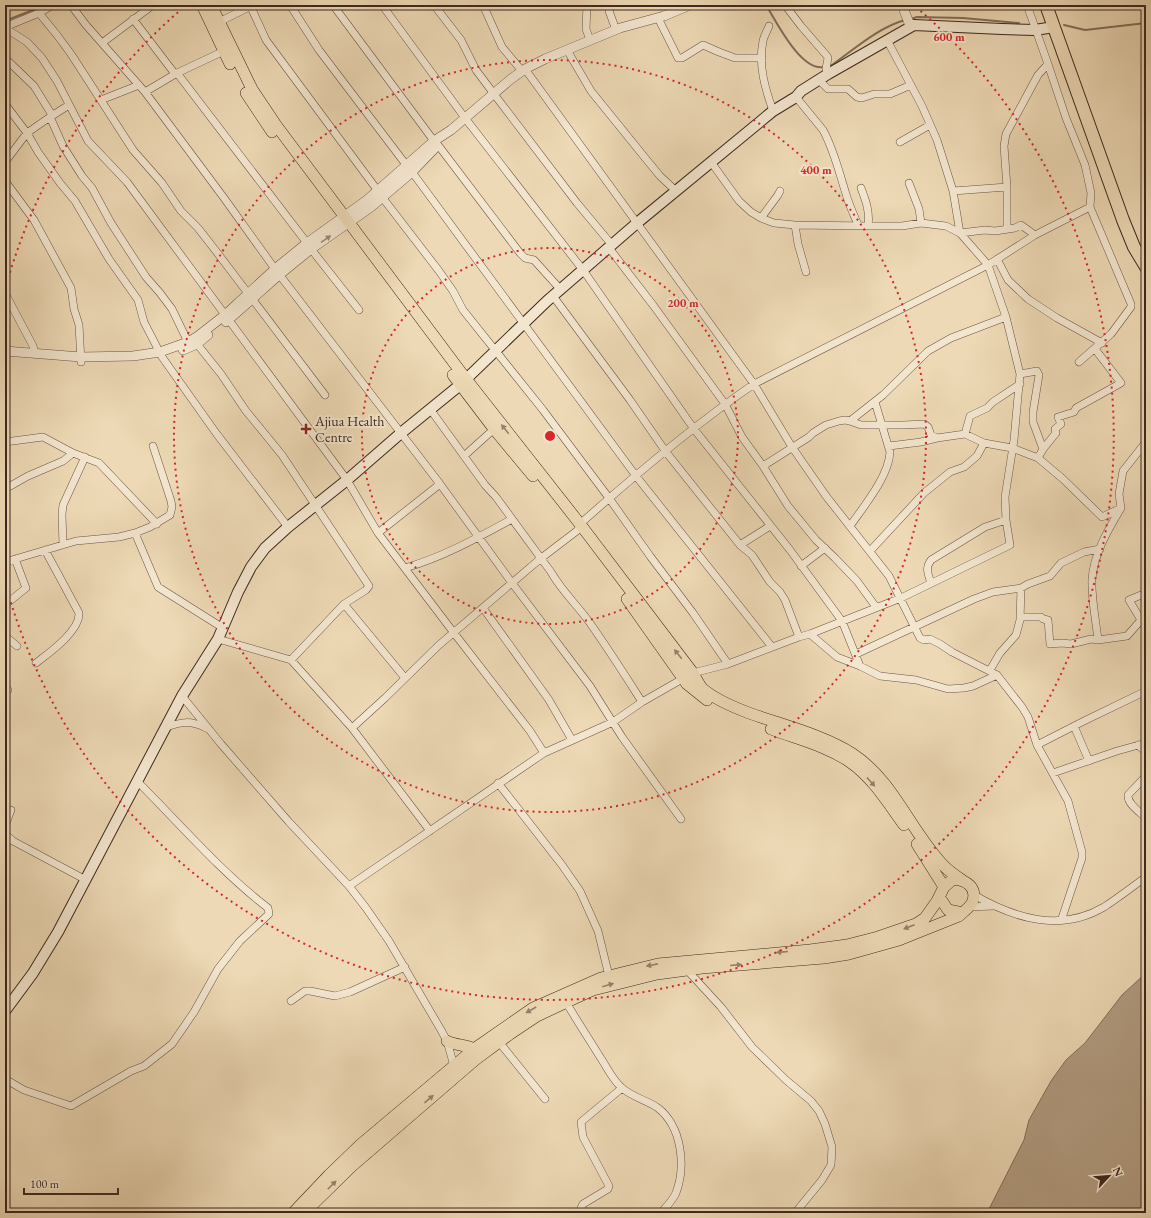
<svg xmlns="http://www.w3.org/2000/svg" width="1151" height="1218" viewBox="0 0 1151 1218" font-family="'EB Garamond',serif">
<style>
.water{fill:#b29d82;stroke:#846e5a}
.lines{fill:none;stroke-linecap:round;stroke-linejoin:round}
.stream{stroke:#846e5a;stroke-width:2}
.minor-casing{stroke:#6a5444;stroke-width:8}
.tertiary-casing{stroke:#6a5444;stroke-width:10}
.secondary-casing{stroke:#3f281e;stroke-width:12}
.primary-casing{stroke:#3f281e;stroke-width:12}
.trunk-casing{stroke:#3f281e;stroke-width:14}
.minor{stroke:#f3e6cf;stroke-width:7}
.tertiary{stroke:#f3e6cf;stroke-width:9}
.secondary{stroke:#f3e6cf;stroke-width:10}
.primary{stroke:#edd9b5;stroke-width:11}
.trunk{stroke:#edd9b5;stroke-width:12}
.oneway{fill:#998776}
.oneway2{fill:#96806a}
.ring{fill:none;stroke:#d62828;stroke-width:2;stroke-dasharray:2 4}
.poi-dot{fill:#8f2418;stroke:#f3e6cf;stroke-width:1.5}
.labels{text-anchor:middle;stroke-width:4;stroke-linejoin:round;paint-order:stroke}
.poi-label{font-size:14px;fill:#3f281e;stroke:#f3e6cf;text-anchor:start}
.centre{fill:#d62828;stroke:#f3e6cf;stroke-width:2}
.ring-label{font-size:12px;text-anchor:middle;font-weight:bold;fill:#d62828;stroke:#f3e6cf;stroke-width:4;stroke-linejoin:round;paint-order:stroke}
</style>
<rect width="100%" height="100%" fill="#edd9b5"/>
<filter id="stains"><feTurbulence type="fractalNoise" baseFrequency=".005" numOctaves="4"/><feColorMatrix values="0 0 0 0 .2 0 0 0 0 .09 0 0 0 0 .02 0 0 0 .5 -.17"/></filter>
<radialGradient id="worn" r=".72"><stop offset=".6" stop-color="#630" stop-opacity="0"/><stop offset="1" stop-color="#630" stop-opacity=".3"/></radialGradient>
<path class="water" d="M1146,973V1213H987L1024,1140L1029,1120L1051,1081L1066,1060L1085,1043L1122,995Z"/>
<g class="lines">
<path class="stream" d="M766,5C776,21 801,72 824,67
M911,19L917,17L963,18L1019,23
M5,21L33,10L40,5
M1064,25L1085,30L1146,23
M828,66L832,65C853,50 879,27 905,20"/>
<g class="minor-casing">
<path id="minor" d="M71,5L86,25L145,92L224,198L275,269L440,484L512,583L590,686L622,737L681,819
M250,5L266,40L378,191
M290,5L319,50L407,166
M333,5L434,141
M382,5L465,118L583,270L694,429L790,550L842,621L860,666
M434,5L461,40L476,70L494,94L577,203L612,245
M483,5L502,47L522,71
M587,5L586,29L590,40
M611,5L609,11L616,30
M785,5L801,26L827,56L828,58L826,69L828,74
M1027,5L1048,64L1066,118L1085,165L1091,193L1090,207L1131,304V307L1111,334L1079,362
M39,13L57,35L71,54L133,150L162,183L181,211L198,228L219,255L325,395
M658,18L678,58H682L703,45L719,52L735,58H762
M133,19L175,74
M219,22L253,5
M769,26C767,31 764,36 763,41C758,65 765,88 773,111
M5,27L39,13L53,5
M5,28L27,42L42,58L57,81L88,141L127,182L347,480L378,533L454,633L530,731L544,753
M102,43L153,5
M567,50L591,91L646,159L660,176L676,191
M8,61L34,86L52,115
M525,69L754,384L792,447L826,496L889,576L920,638L924,640L930,639L940,644L952,652L997,675L1022,707L1028,717L1037,745L1068,801L1082,852V858L1061,921
M177,73L307,243
M819,80L828,89H848L857,97L862,98L874,94H890L911,85
M145,92L177,73L224,51
M796,97L823,130C834,150 839,172 846,194C849,205 854,215 858,225
M101,100L139,85
M5,104L27,133L38,152L60,183L75,201L109,259L138,300L144,322L162,357L216,433L288,527
M50,117L63,146L82,176L92,188L111,223L146,277L160,293L172,309L188,342
M900,142L930,125
M438,145L520,253L525,258L534,260L561,290
M5,162L27,133L50,117L69,105
M711,162L739,201L751,212L761,218L774,223L795,225L868,226H902L921,223L946,226L960,233L985,230L995,231L1015,228L1021,225L1035,235
M412,172L636,476L772,647
M5,181L34,220L71,288L74,309L79,325L81,362
M909,183L919,209L921,223
M861,188C866,201 870,212 868,226
M953,191L1007,187
M382,197L439,271L453,291L463,310L543,410L609,498L650,556L693,613L728,664
M761,218L778,195L780,191
M795,225L798,244L806,272
M1007,228V187L1004,146L1006,134L1038,75L1048,64
M609,248L653,305L725,404L742,437L763,466L788,506L816,540L835,558L857,581L876,607
M311,249L359,310
M997,259L1008,280L1028,299L1057,318L1102,343
M5,293L33,346L35,353
M553,296L630,400L666,452L740,545L752,555L770,582L780,592L785,600L799,637
M197,344L221,374L246,411L282,455L369,586L366,590L344,604L291,660
M1020,374L1037,371L1039,375L1033,412V422L1043,449
M430,409L485,485L496,497L551,572C561,590 577,605 590,623C608,649 625,675 642,702
M850,421L883,395L928,351L951,338L1006,317
M965,434L970,416L987,408L993,402L1020,384
M5,442L43,437L73,453L99,463L157,524
M889,446L921,442L937,438L965,434L984,443L1012,448L1038,458L1063,479L1102,517L1121,508L1119,494L1123,471L1146,442
M464,456L494,429
M1038,458L1043,449L1056,433L1055,429L1061,424L1058,417L1074,412L1076,408L1121,383L1095,349
M763,466L809,437L813,433L826,425L839,421L845,420L850,421L861,425H904L924,424L928,427L931,435L937,438
M5,489L28,476L63,461L73,453
M850,526C864,506 889,476 890,452L875,402
M135,533L158,587L223,628
M378,533L440,484
M63,545L62,514L63,505L85,457
M740,545L770,526
M870,551L924,493L950,472L964,467L977,456L984,443
M5,562L76,541L119,537L135,533L150,527L170,515L172,507L171,501L153,446
M801,566L825,548
M405,568C443,557 477,538 512,519
M931,583C928,574 925,568 931,560L985,527L1006,520
M344,604L405,678
M5,605L26,588L15,559
M483,608L549,700L572,740
M1020,617H1041L1043,619L1048,620L1050,644L1062,643L1071,644L1091,639L1098,640L1127,636L1141,620L1129,600L1146,593
M810,634L837,657L860,666L880,676L916,680L948,689L964,688L973,686L997,675
M5,636L17,646
M218,639L291,660L352,728L430,831
M1098,640C1096,621 1091,597 1092,579C1094,553 1108,530 1121,508
M856,654L974,599L993,592L1021,588L1028,584L1050,576L1061,563L1084,552L1100,549
M36,663C49,653 80,631 79,613L45,550
M990,670L1000,653L1016,635L1020,620L1021,588
M5,685L8,690L5,693
M182,696L221,744L289,822L349,886L366,908L389,941L441,1030L447,1041L454,1066
M1074,726L1089,761
M166,727C182,722 190,720 206,728
M352,728L385,698L439,645L540,559L578,530L580,524C635,475 693,426 754,384L988,265L1035,235L1090,207
M1037,745L1084,721L1146,691
M1138,745L1146,752
M1053,773L1117,751L1146,743
M1146,776L1128,795C1127,804 1140,812 1146,818
M498,783L562,865L580,891L598,931L609,976
M5,826L11,810
M5,834L13,841L86,880
M349,886L544,753L613,722L642,702L684,678L693,673L728,664L799,637L810,634L901,598L1010,545L1006,520L1005,497L1014,440L1020,374L1006,317L988,265L960,233L953,191L937,140L922,106L887,40
M974,895C1014,918 1060,933 1104,907C1118,898 1132,887 1146,877
M969,907L993,906
M687,970L721,1007L752,1047L786,1080L811,1101L819,1111L825,1124L832,1147L831,1165L822,1180L795,1213
M291,1001L305,991H310L335,996L350,992L405,967
M566,1002C577,1021 589,1039 600,1057C607,1067 612,1079 621,1087C631,1097 647,1100 658,1108C682,1127 686,1166 676,1193C673,1200 666,1207 661,1213
M499,1042L545,1099
M5,1079L24,1090L71,1106L131,1071L144,1066L172,1044L194,1012L218,969L240,941L269,914L268,908C220,871 180,824 137,781
M581,1213V1208L583,1204L608,1189L609,1186L583,1137L581,1122L622,1088"/>
</g>
<g class="tertiary-casing">
<path id="tertiary" d="M902,5L909,23L914,25
M226,322L279,275L311,249L371,207L412,172L436,147
M183,350L197,344L208,335
M5,351L81,357L133,356L160,352L188,342L198,336L225,315L275,269L307,243L367,200L434,141L451,130L511,79L525,69L545,59L620,28L664,16L690,5"/>
</g>
<g class="secondary-casing">
<path id="secondary" d="M5,1011L33,973L58,932L182,696L218,639L238,592L251,567L265,548L288,527L347,480L401,433L460,385L547,301L637,223L773,111L796,97L801,91L828,74L914,25L1002,29L1035,30L1054,27"/>
</g>
<g class="primary-casing">
<path id="primary" d="M202,5L230,64
M211,5L252,89L276,125L466,379L580,524L693,673C696,678 699,685 703,689C716,700 733,707 749,713C782,725 824,735 853,754C895,782 911,833 945,867C950,872 956,876 962,880
M246,93L272,132
M453,375L494,429L533,476
M627,599L687,684L707,700
M771,729C797,739 827,746 850,762C873,778 888,803 904,825
M917,844L944,887
M952,880C965,878 979,888 972,903C969,908 963,912 959,916L958,912L948,910L942,901H937L944,887Z
M447,1041C456,1046 465,1044 474,1049
M293,1213L329,1175L360,1145L474,1049L533,1008L601,978L658,964L810,950L847,945L878,937L916,924L925,918L937,901
M304,1213L352,1166L475,1060L510,1034L537,1016L573,999L593,990L657,974L702,968L824,958L849,954L899,940L959,916"/>
</g>
<g class="trunk-casing">
<path id="trunk" d="M1046,5L1123,220L1134,247L1146,267"/>
</g>
<use href="#minor" class="minor"/>
<use href="#tertiary" class="tertiary"/>
<use href="#secondary" class="secondary"/>
<use href="#primary" class="primary"/>
<use href="#trunk" class="trunk"/>
</g>
<defs><path id="oneway-solid" d="M-6-.8H1V-3.2L6.5 0L1 3.2V.8H-6Z"/></defs>
<use class="oneway" href="#oneway-solid" transform="translate(326 239) rotate(-35)"/>
<g class="oneway2">
<use href="#oneway-solid" transform="translate(505 429) rotate(-128)"/>
<use href="#oneway-solid" transform="translate(678 654) rotate(-128)"/>
<use href="#oneway-solid" transform="translate(871 782) rotate(48)"/>
<use href="#oneway-solid" transform="translate(909 927) rotate(159)"/>
<use href="#oneway-solid" transform="translate(782 952) rotate(175)"/>
<use href="#oneway-solid" transform="translate(652 965) rotate(169)"/>
<use href="#oneway-solid" transform="translate(736 965) rotate(-5)"/>
<use href="#oneway-solid" transform="translate(608 985) rotate(-16)"/>
<use href="#oneway-solid" transform="translate(531 1010) rotate(150)"/>
<use href="#oneway-solid" transform="translate(429 1099) rotate(-40)"/>
<use href="#oneway-solid" transform="translate(332 1185) rotate(-45)"/>
</g>
<g class="ring">
<circle cx="550" cy="436" r="188"/>
<circle cx="550" cy="436" r="376"/>
<path d="M5 290A564 564 0 0 1 184 7M916 7A564 564 0 1 1 5 582"/>
</g>
<path class="poi-dot" d="M304 423h4v4h4v4h-4v4h-4v-4h-4v-4h4z"/>
<g class="labels">
<g class="poi-label">
<text x="315" y="426">Ajiua Health<tspan x="315" dy="16">Centre</tspan></text>
</g>
</g>
<circle cx="550" cy="436" r="6" class="centre"/>
<g class="ring-label">
<text x="949" y="41">600 m</text>
<text x="816" y="174">400 m</text>
<text x="683" y="307">200 m</text>
</g>
<rect width="1151" height="1218" fill="none" stroke="#edd9b5" stroke-width="20"/>
<rect x="6" y="6" width="1139" height="1206" fill="none" stroke="#3f281e" stroke-width="2"/>
<rect x="10" y="10" width="1131" height="1198" fill="none" stroke="#3f281e"/>
<g transform="translate(1109 1176) rotate(64)" stroke="#f3e6cf" stroke-width="3" paint-order="stroke">
<path d="M0-3L7 15L0 10L-7 15Z" fill="#3f281e"/>
<text y="-6" font-size="11" font-weight="bold" text-anchor="middle" fill="#3f281e">N</text>
</g>
<path d="M24 1188v6h94v-6" fill="none" stroke="#3f281e" stroke-width="2"/>
<text x="30" y="1188" font-size="12" fill="#3f281e" stroke="#f3e6cf" stroke-width="3" paint-order="stroke">100 m</text>
<rect width="100%" height="100%" filter="url(#stains)"/>
<rect width="100%" height="100%" fill="url(#worn)"/>
</svg>
